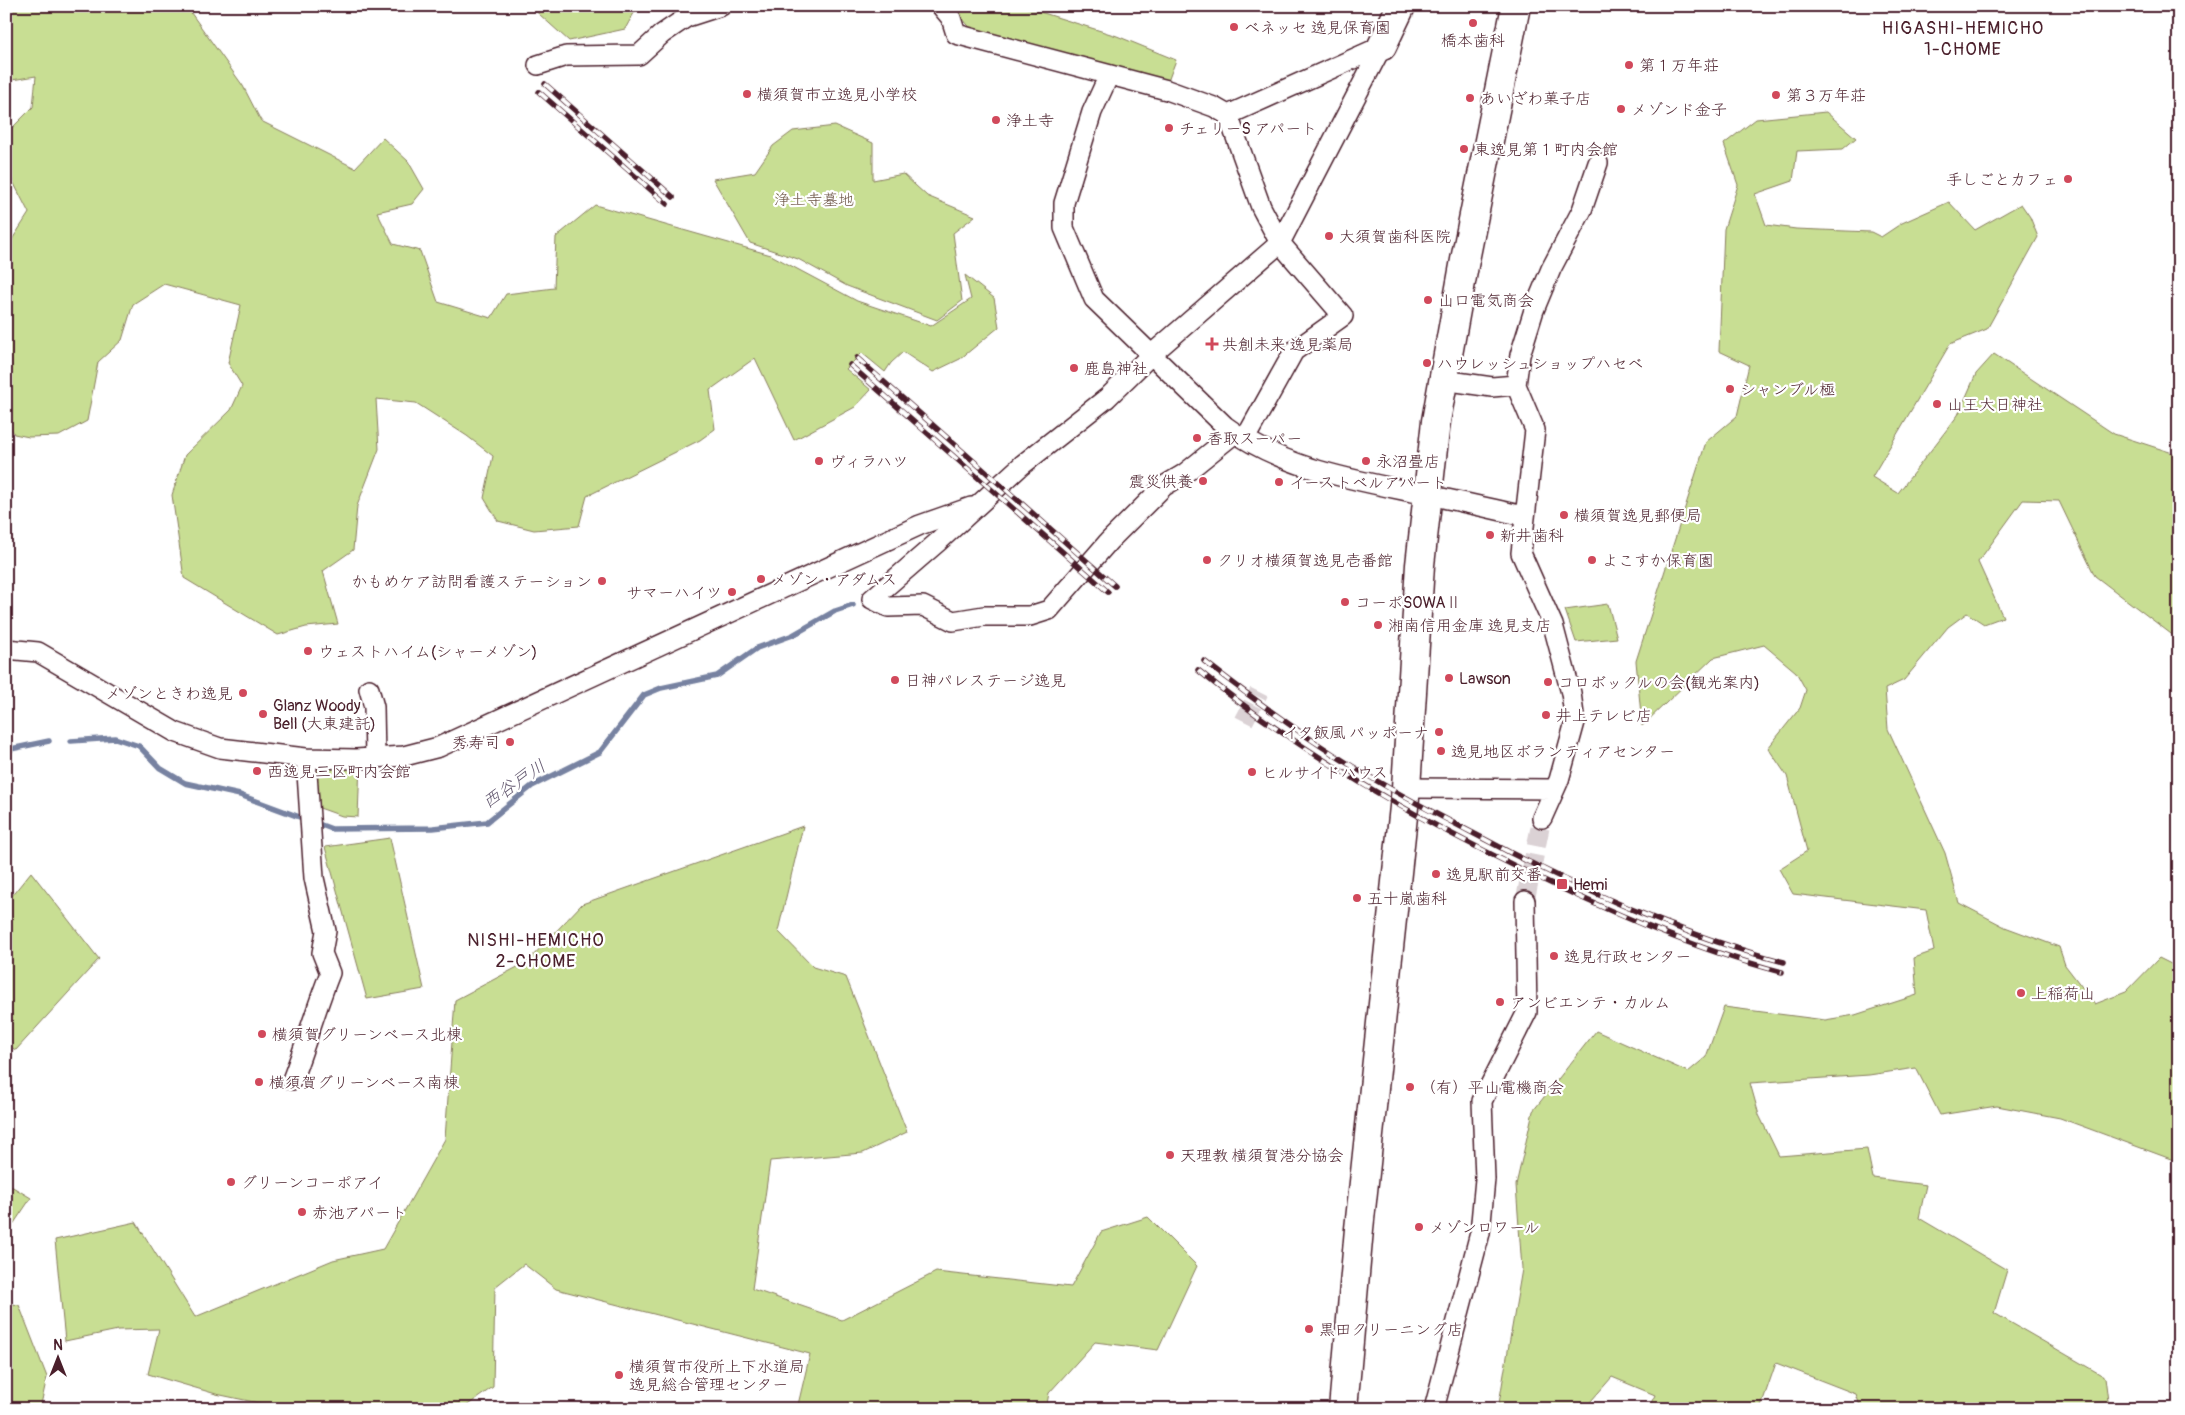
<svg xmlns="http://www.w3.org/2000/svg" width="2185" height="1415" viewBox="0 0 2185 1415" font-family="Pangolin,'Klee One',sans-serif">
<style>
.green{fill:#c8de93;stroke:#897e5f}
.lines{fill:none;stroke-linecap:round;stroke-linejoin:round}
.stream{stroke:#7782a1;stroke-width:5.5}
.street-tunnel{stroke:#dbd2d5;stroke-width:19;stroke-dasharray:19 9;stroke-linecap:butt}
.street-casing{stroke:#4a1f2b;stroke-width:22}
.secondary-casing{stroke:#4a1f2b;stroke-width:31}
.street{stroke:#fff;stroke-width:19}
.secondary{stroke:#fff;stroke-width:28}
.rail-casing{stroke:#4a1f2b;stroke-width:5.5}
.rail{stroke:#fff;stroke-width:4;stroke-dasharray:11;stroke-linecap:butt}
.poi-dot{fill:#d1495b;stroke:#fff;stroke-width:2}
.labels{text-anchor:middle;stroke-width:4.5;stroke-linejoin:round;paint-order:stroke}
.poi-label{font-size:16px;fill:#4a1f2b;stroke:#fff;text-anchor:start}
.park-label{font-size:16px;fill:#70584a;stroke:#fff}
.neighbourhood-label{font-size:18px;letter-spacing:1px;fill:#4a1f2b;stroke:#fff}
.water-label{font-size:18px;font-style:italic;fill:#645970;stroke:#fff}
</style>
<rect width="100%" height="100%" fill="#fff"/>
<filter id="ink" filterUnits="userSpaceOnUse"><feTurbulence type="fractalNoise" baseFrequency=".02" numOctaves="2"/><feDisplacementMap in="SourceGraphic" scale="10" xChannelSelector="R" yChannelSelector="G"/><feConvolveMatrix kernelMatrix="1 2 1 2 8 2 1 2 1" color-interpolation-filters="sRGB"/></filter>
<g filter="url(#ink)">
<path class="green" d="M6,6H186L243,86L261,121L355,168L383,138L408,161L424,189L412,204L377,212L393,244L420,251L438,302L491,318L506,294L554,288L556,237L595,205L771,255L857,301L931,326L971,299L965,275L994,298L999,327L960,359L933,372L903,352L891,363L885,372L862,353L846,369L871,390L855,407L794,440L755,358L710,390L715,429L700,440L587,496L579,526L534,530L498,521L484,498L493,456L467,436L416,403L376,399L379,449L357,506L353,550L323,571L338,624L306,627L278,635L184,578L172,495L185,455L231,410L242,386L228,363L241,305L164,284L133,304L122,340L98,362L87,421L59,436L29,437L14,434L6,420V249L29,213L6,168V142L9,131L33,107L36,76L6,81Z
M530,6H638L625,29L569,41Z
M959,6H1021L1117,36L1176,60L1167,84L973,31L956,11Z
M1826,112L1856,138L1843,149L1797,151L1793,181L1755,194L1766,225L1796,229L1871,232L1881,237L1902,223L1949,202L1975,230L2021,204L2030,217L2038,237L1987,329L1950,344L1872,477L1898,493L1958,415L1976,374L1994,354L2114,434L2179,455V640L2095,576L2059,501L2023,500L1978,562L2003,617L1984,624L1967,613L1948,627L1904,680L1885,689L1888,729L1945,853L1959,903L2005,927L2059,947L2065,965L2095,1004L2126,992L2159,958L2179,968V1053L2175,1059L2179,1065V1162L2060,1118L1997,1106L1940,1115L1916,1068L1869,1075L1750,1083L1759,1115L1779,1156L1867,1149L1873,1178L1926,1185L1919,1218L2007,1270L1994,1313L2105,1377L2109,1409H1861L1856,1394L1776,1363L1760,1409H1648L1655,1395L1612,1377L1584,1409H1498L1522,1269L1516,1185L1533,1111L1596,1031L1688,1072L1706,1057L1724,1007L1825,1020L1855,1015L1917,995L1914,958L1934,951L1926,910L1793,894L1779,869L1807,851L1787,776L1768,748L1800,708L1806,690L1796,672L1764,645L1713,658L1642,726L1636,661L1706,442L1737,416L1749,365L1719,351L1724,229L1738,185L1724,144L1756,119Z
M835,126L873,143V180L903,174L927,196L975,216L953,233L962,301L937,320L847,286L798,259L750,243L713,179L755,172L773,146L793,131Z
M1608,604L1617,638L1576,642L1565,610Z
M311,763H360L358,817L342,816L314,806Z
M803,826L778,931L813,967L846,977L907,1132L863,1153L770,1161L752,1289L842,1320L936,1272L1071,1287L1101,1232L1148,1217L1197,1266L1158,1350L1095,1342L1049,1393L1046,1409H797L810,1354L556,1289L524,1264L495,1287L493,1387L462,1409H287L216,1394L148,1374L159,1329L118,1330L65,1341L55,1240L136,1222L195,1317L333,1260L383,1249L445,1139L455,1000L527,962L582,904Z
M390,838L424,989L367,999L325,847Z
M31,872L99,959L16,1050L6,1045V903Z
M6,1183L31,1198L6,1235Z
M6,1303L19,1305L47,1377L40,1409H6Z"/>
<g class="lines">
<path class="stream" d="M71,741L115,738L139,746L160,768L185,783L240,795L332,829L433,828L487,822L532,786L600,752L644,695L661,688L717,676L757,648L793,635L835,611L853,605
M6,750L49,741"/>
<path class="street-tunnel" d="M1244,721L1259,692
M1525,901L1542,818"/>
<g class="street-casing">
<path id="street" d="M941,6L951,18L956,34L1167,90L1214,107L1228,115L1261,207L1280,243L1343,316L1294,351L1245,439
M538,65L566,56L639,55L662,34L687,17L721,6
M1109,75L1092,112L1064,203V228L1094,299L1225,426C1285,470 1356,480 1427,495C1460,501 1492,509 1524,516
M1228,115L1382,46
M1443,380L1492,387L1516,385
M1235,433L1184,474L1164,486L1109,541L1049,610L1030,616H984L953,621L923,606L888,607L872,599L939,541L1022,465L1107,398L1152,354L1280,243L1382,46
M6,649L38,652L175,732L220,748L306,758L356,759L404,756L439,747L920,525L971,507
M369,689L374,707L375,758
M1406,788L1553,789
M1542,818L1559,780L1575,722L1571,693L1553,625L1521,553L1535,430L1516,385L1520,355L1534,310L1551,269L1582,210L1598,163
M292,1080C306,1044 316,1008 330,973L322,953L326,931L314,878L306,758
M1434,1409L1480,1233L1485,1179L1482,1101L1527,1012L1525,901"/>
</g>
<g class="secondary-casing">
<path id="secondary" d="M1382,46L1401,6
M1343,1409L1359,1229L1406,788L1420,565L1436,421L1465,260L1516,6"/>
</g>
<use href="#street" class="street"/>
<use href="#secondary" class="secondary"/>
<g class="rail-casing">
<path id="rail" d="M545,84L673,197
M539,92L667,204
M857,358L1115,586
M850,365L1108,592
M1204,661C1252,698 1300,734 1352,766C1403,798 1458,825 1511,853C1599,897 1689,937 1784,962
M1198,670C1295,749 1406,813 1519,868C1603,909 1690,948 1782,972"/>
</g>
<use href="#rail" class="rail"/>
</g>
</g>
<g class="poi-dot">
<circle cx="1473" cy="23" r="5"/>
<circle cx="1234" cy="27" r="5"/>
<circle cx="1629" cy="65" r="5"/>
<circle cx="747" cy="94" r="5"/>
<circle cx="1776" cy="95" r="5"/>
<circle cx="1470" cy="98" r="5"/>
<circle cx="1621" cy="109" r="5"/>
<circle cx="996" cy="120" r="5"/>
<circle cx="1169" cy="128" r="5"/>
<circle cx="1464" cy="149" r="5"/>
<circle cx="2068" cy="179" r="5"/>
<circle cx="1329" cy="236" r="5"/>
<circle cx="1428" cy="300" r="5"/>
<path d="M1209.5 336.5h5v5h5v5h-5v5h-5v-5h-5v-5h5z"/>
<circle cx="1427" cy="363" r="5"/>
<circle cx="1074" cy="368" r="5"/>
<circle cx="1730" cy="389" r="5"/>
<circle cx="1937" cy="404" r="5"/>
<circle cx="1197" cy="438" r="5"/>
<circle cx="819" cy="461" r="5"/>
<circle cx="1366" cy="461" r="5"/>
<circle cx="1203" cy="481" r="5"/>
<circle cx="1279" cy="482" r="5"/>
<circle cx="1564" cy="515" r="5"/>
<circle cx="1490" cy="535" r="5"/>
<circle cx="1207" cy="560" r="5"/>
<circle cx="1592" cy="560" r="5"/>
<circle cx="761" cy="579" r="5"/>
<circle cx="602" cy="581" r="5"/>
<circle cx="732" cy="592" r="5"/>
<circle cx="1345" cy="602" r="5"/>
<circle cx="1378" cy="625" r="5"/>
<circle cx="308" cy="651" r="5"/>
<circle cx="1449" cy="678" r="5"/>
<circle cx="895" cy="680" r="5"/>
<circle cx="1548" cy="682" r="5"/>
<circle cx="243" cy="693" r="5"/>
<circle cx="263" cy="714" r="5"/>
<circle cx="1546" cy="715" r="5"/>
<circle cx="1439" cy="732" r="5"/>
<circle cx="510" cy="742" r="5"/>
<circle cx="1441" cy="751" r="5"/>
<circle cx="257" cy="771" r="5"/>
<circle cx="1252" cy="772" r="5"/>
<circle cx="1436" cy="874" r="5"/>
<rect x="1556" y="878" width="12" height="12" rx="2.5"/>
<circle cx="1357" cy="898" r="5"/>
<circle cx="1554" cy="956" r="5"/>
<circle cx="2021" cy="993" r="5"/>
<circle cx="1500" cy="1002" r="5"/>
<circle cx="262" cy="1034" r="5"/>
<circle cx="259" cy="1082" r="5"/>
<circle cx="1410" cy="1087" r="5"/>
<circle cx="1170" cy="1155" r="5"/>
<circle cx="231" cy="1182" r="5"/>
<circle cx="302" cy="1212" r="5"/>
<circle cx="1419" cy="1227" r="5"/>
<circle cx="1309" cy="1329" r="5"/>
<circle cx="619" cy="1375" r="5"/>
</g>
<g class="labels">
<g class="poi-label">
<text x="1244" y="33">ベネッセ 逸見保育園</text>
<text x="1473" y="46" text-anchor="middle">橋本歯科</text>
<text x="1639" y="71">第１万年荘</text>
<text x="757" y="100">横須賀市立逸見小学校</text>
<text x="1786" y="101">第３万年荘</text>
<text x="1480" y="104">あいざわ菓子店</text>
<text x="1631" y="115">メゾンド金子</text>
<text x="1006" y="126">浄土寺</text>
<text x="1179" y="134">チェリーS アパート</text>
<text x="1474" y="155">東逸見第１町内会館</text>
<text x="2058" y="185" text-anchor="end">手しごとカフェ</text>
<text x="1339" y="242">大須賀歯科医院</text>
<text x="1438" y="306">山口電気商会</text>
<text x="1222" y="350">共創未来 逸見薬局</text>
<text x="1437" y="369">ハウレッシュショップハセベ</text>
<text x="1084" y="374">鹿島神社</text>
<text x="1740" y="395">シャンブル極</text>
<text x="1947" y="410">山王大日神社</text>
<text x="1207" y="444">香取スーパー</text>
<text x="829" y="467">ヴィラハツ</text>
<text x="1376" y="467">永沼畳店</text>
<text x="1193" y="487" text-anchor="end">震災供養</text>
<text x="1289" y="488">イーストベルアパート</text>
<text x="1574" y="521">横須賀逸見郵便局</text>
<text x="1500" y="541">新井歯科</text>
<text x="1217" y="566">クリオ横須賀逸見壱番館</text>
<text x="1602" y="566">よこすか保育園</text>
<text x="771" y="585">メゾン・アダムス</text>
<text x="592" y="587" text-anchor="end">かもめケア訪問看護ステーション</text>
<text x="722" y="598" text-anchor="end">サマーハイツ</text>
<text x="1355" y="608">コーポSOWAⅡ</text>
<text x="1388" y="631">湘南信用金庫 逸見支店</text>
<text x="318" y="657">ウェストハイム(シャーメゾン)</text>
<text x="1459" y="684">Lawson</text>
<text x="905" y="686">日神パレステージ逸見</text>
<text x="1558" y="688">コロボックルの会(観光案内)</text>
<text x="233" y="699" text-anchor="end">メゾンときわ逸見</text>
<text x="273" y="711">Glanz Woody<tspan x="273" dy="18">Bell (大東建託)</tspan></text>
<text x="1556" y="721">井上テレビ店</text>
<text x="1429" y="738" text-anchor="end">イタ飯風 パッポーナ</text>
<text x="500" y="748" text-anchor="end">秀寿司</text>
<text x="1451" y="757">逸見地区ボランティアセンター</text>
<text x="267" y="777">西逸見三区町内会館</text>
<text x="1262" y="778">ヒルサイドハウス</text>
<text x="1446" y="880">逸見駅前交番</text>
<text x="1573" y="890">Hemi</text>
<text x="1367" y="904">五十嵐歯科</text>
<text x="1564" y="962">逸見行政センター</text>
<text x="2031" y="999">上稲荷山</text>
<text x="1510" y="1008">アンビエンテ・カルム</text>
<text x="272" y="1040">横須賀グリーンベース北棟</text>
<text x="269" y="1088">横須賀グリーンベース南棟</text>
<text x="1420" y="1093">（有）平山電機商会</text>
<text x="1180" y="1161">天理教 横須賀港分協会</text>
<text x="241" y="1188">グリーンコーポアイ</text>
<text x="312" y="1218">赤池アパート</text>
<text x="1429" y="1233">メゾンロワール</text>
<text x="1319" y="1335">黒田クリーニング店</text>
<text x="629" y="1372">横須賀市役所上下水道局<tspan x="629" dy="18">逸見総合管理センター</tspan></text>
</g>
<g class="park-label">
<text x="814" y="205">浄土寺墓地</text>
</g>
<g class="neighbourhood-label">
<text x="1963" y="34">HIGASHI-HEMICHO<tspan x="1963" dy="21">1-CHOME</tspan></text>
<text x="536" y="946">NISHI-HEMICHO<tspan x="536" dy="21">2-CHOME</tspan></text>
</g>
<g class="water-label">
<text transform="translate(514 784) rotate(-34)" y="6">西谷戸川</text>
</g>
</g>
<rect width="2185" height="1415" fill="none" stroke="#fff" stroke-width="25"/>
<rect x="12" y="12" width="2160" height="1390" fill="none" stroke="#4a1f2b" stroke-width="2" filter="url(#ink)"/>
<g transform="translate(58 1358)" stroke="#ffffff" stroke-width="4" paint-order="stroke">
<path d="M0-4L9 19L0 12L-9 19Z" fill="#4a1f2b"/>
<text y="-8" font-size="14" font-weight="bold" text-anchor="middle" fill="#4a1f2b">N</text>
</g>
</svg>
